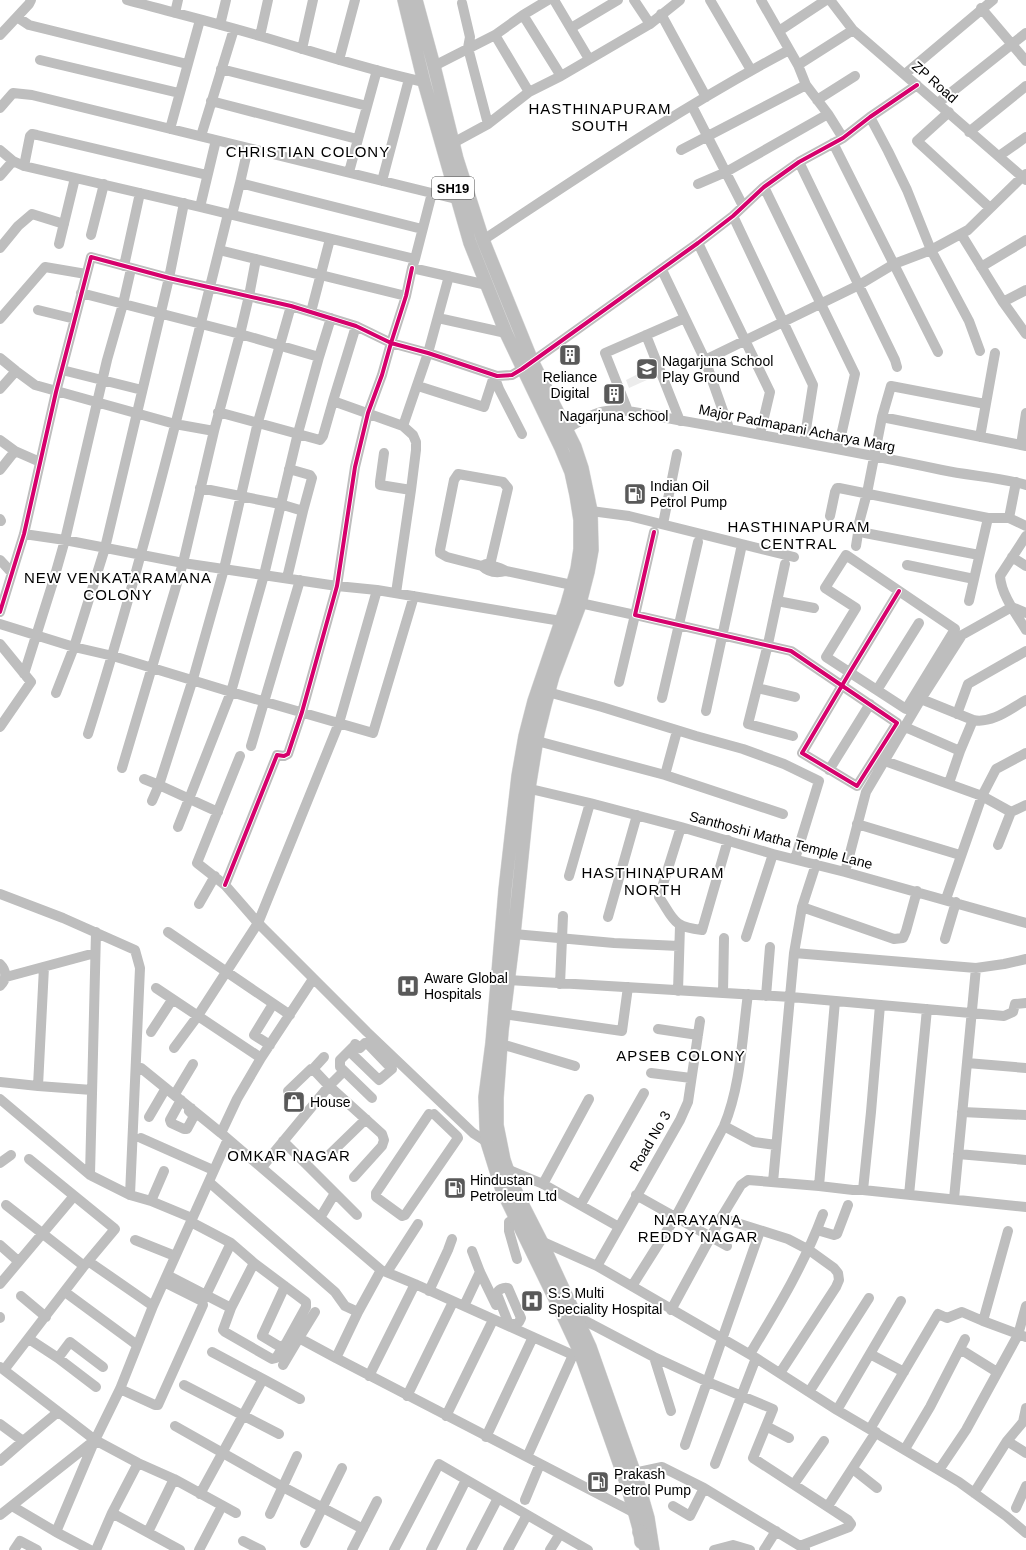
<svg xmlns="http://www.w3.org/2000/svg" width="1026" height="1550" viewBox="0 0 1026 1550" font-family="Helvetica,sans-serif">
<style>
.green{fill:#ececec}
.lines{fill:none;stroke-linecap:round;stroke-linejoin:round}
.major-casing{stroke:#dbdbdb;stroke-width:14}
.highway-casing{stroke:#dbdbdb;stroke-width:16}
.minor{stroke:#bebebe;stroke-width:10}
.major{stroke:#bebebe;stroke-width:13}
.highway{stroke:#bebebe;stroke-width:15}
.cycleway-casing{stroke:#fff;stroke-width:6}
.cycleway{stroke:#d6006c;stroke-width:4}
.labels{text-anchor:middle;stroke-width:4;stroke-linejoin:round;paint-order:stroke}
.shield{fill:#fff;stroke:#4c4c4c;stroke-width:1}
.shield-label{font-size:13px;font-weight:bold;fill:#000}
.street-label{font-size:14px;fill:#000;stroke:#fff}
.poi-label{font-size:14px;fill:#000;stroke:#fff;text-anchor:start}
.neighbourhood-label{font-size:15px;letter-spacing:1px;fill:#000;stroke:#fff}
</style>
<rect width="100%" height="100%" fill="#fff"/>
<path class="green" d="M650,358L658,375L629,388L626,380L640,373L638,364Z"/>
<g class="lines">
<g class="major-casing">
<path id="major" d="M404,0L424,82L470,243L506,333L561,448L571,472L576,495L580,520V549L577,569L567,604L534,701L525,736L518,776L505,890L492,1043L485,1097L486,1126L487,1142L502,1190L558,1305L580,1352L627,1485L640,1532L641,1542
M416,0L434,66L457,159L483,240L532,361L575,447L582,468L591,511L592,550L588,572L579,607L553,676L545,705L538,733L529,788L514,934L502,1031L497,1098V1125L504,1160L513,1186L541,1241L590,1347L638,1483L648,1518L653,1550"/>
</g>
<g class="highway-casing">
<path id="highway" d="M640,1532L648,1550"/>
</g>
<path class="minor" d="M127,0C171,12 216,23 260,36C314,52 368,70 424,82
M554,0L589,59
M634,0L650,24
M710,0L751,70
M761,0L798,65L806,85L828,114L843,138
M830,0L853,30L1026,180
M462,3L470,37L468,48L488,124
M981,8L1026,61
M175,13L178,0
M661,14L706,97
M523,15L561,76
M17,17L29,25L187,64
M220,25L226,0
M571,28L618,0
M779,31L826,0
M0,35L29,4L31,0
M495,35L529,92
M260,36L268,0
M302,49L313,0
M40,60L179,93
M339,60L355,0
M798,65L853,30
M434,66L495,35L523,15L548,0
M221,69L367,106
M905,74L993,0
M817,100L855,76
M211,101L357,139
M938,103L1026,33
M692,106L743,206
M0,108L13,93L32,95L456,199
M949,112L917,141L990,208
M870,117L888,151L907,190L931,250L969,321L980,351
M170,129L200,20
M969,132L1026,86
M201,136L234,29
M453,143L488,124L529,92L561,76L650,24L680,0
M833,143L938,352
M0,150L13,161L24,166L200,207L415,259L412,268L487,285
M681,150L806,85
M999,156L1026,137
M799,162L895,360L897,367
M24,166L30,136L32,134L37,135L207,175
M349,172L377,70
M0,176L13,161
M382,181L409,79
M240,183L248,148
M698,184L726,172L828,114
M764,187L855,374L838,449
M200,207L216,140
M232,215L240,183L422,229
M733,216L813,385L804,442
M961,234L1003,302L1026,334
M91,235L104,184
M483,240C583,174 683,106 789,50
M698,243L770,392L760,434
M59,244L75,178
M0,248L18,226L32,214L64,224
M219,250L406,296
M415,259L432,193
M124,266L140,193
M981,267L1026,240
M662,270L685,318
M81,293L240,334L249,296L256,259
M1003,302L1026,290
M38,310L75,319
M311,312L330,239
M438,318L506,333
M0,319L45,267L86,274
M356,326L333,401L403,426L413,435L416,442V450L411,490L396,593
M646,335L680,421
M319,357L331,318
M0,358L16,371L35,385L175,424L214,431L183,563L122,768
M705,360L859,285L894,264L931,250L968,230L1022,177L1026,174
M62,370L142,390
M497,376L496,381L499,389L522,434
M418,386L484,407L494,376
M0,389L16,371
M628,411L605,353L685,318L705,360L729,428
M218,412L320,440L323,436L333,401
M1026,413L1021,445L1026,446
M882,417L1021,445
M403,426L428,353L449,276
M566,429C591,415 599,408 628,411C733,430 838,448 942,470C970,476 999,477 1026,485
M980,437L995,353
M0,440L15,451L40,462
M384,453L380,482V485L411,490
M0,470L15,451
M1016,482L1009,518L1026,526
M200,488L280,504L303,511
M591,511L629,516L794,557
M830,516L835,492L837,488H839L988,518H1009
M0,519L1,521
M663,524L677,454
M654,532L635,615L791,651L897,723L857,786L802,753L850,672L899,591
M24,534L65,540L183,563L337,586L377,590L561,621
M1026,536L1000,576C1001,594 1016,614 1026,630
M856,546L859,527
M846,555L955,629L906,709L826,657L856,608L825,588Z
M979,555L865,533L861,529L859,523L867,493L882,417L891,386L985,404
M1012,557L1026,566
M0,560L12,573
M785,564L768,644L748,724L793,736
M907,565L974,579
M482,566L486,564C493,566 500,567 506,571C498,573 489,573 482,566L447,557L440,553V550L454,480L458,474L503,482L508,488L490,565
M506,571L572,585
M287,578L303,511L312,478L310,475L289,469
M377,590L339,723L258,923L367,1032L473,1133L487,1142
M777,601L814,608
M969,601L988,518
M580,603L635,615L619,682
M0,612L24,534L56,392L91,257L169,278L291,306L356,326L391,343L406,296L412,268
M0,624L74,647L113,656L231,692L373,733L414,596
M0,644L31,682L0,727
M24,674L53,582L65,540L107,360L123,304L131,269
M757,688L795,697
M877,690L919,623
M548,692L602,707L696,736L743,749L784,764L819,781L795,859
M56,693L74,647L105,548L169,278L184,203
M662,698L698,542
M921,699L973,720C992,724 1010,709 1026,700
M706,711L741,549
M957,714L968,684L1026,651
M905,727L960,751L949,783
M88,734C142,563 185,388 228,214
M537,741L665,775L783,814
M251,746L300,580
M960,751L973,720
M885,761L982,796L1011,812
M829,770L870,704
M665,775L677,731
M144,779L159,785L193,679L224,569L258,422L291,306
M522,787L590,803L681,827L773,854L845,872L1026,923
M152,801L159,785L218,812
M857,824L960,855
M178,827L231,692L264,575L298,433L319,357L240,334L214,431
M681,827L659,897C674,919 672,927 702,930L728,840
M998,845L1011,812L1026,805
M845,872L866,792L921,699L962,635L1012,607L1026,613
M569,876L590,803
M225,885L277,755L284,756L288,754L302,712L337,586L355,467L368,413L382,375L391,343L428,353L497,376L512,375L522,369L698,243L733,216L764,187L799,162L843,138L870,117L917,85
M0,894L63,918L135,950L140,968L130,1195
M946,899L982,796L996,769L1026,753
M199,904L215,876
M802,907L894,939L903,938L906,931L917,891
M608,917L637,815
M96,932L90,1175L130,1195L151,1201L192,1218
M168,932L290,1015
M514,934L614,943L679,946
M746,937L773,854
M945,939L956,902
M794,953L976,968L1004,964L1026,959
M0,964C7,971 7,979 0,986
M44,967L38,1086L92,1090
M6,977L95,953
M508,980L791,997L1004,1016L1013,1012L1015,1004L1026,1003
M560,984L563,916
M156,988L261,1058
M678,991L680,926
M723,993L724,938
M766,996L770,947
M504,1014L622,1031L628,987
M658,1029L698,1035
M151,1032L172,1000
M501,1044L575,1066
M270,1045L254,1035L273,1004
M353,1047L340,1060V1067L372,1098
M174,1048L197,1017L258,923L225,885L197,863L240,756
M349,1051L379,1080L392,1069L367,1043H365L360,1048L355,1044
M967,1063L1026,1068
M141,1068L221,1133
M313,1069L324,1057
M651,1073L691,1078
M0,1082L38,1086
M288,1091L311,1069H313L329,1086L382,1134L384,1140L382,1146L354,1177
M175,1094L193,1064
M0,1099L90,1175
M181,1100L170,1120L171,1123L184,1129H187L194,1116L189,1111L191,1108
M962,1112L1026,1115
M429,1114L376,1193V1197L402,1216L405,1215L458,1138L457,1136L434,1114
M149,1117L166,1088
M724,1126L754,1142L776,1145
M141,1138L213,1170
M228,1139L381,1270L415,1284L573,1355L582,1357
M283,1141L335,1193L320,1218
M330,1154L366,1119
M958,1154L1026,1160
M0,1163L11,1155
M262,1167L329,1086L344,1071
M507,1169L543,1184L619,1227
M209,1182L335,1292L345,1306L358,1312
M773,1182L794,953L802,907L816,864
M543,1184L589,1099
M819,1186L835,1001
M863,1190L871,1112L880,1005
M335,1193L357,1215
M636,1195L727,1246
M909,1195L927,1009
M954,1199L976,968
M151,1201L164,1171
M581,1204L644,1093
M6,1205L84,1266
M721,1218L788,1239L809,1250L834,1268L838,1273L839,1280L836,1287L780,1373
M191,1222L231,1243
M509,1222V1231L517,1259
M817,1230L834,1235L837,1234L848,1205
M1008,1231L983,1321L1026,1337
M135,1240L175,1256
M541,1241L597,1266L756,1358L837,1410L959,1482L1006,1516L1026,1533
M0,1245L18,1261
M472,1251L480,1272L496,1305
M88,1261L153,1306
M254,1263L306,1302V1307L285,1345
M597,1266L680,1120L688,1102L700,1021
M381,1270L358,1312L336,1358L635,1513
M387,1272L418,1224
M167,1275L231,1308L254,1263L231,1243L206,1295
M0,1284L74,1196
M632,1286L675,1218L724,1126C741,1085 742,1038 748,994
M429,1291L448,1250L452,1239
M65,1292L137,1345
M21,1296L46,1317
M464,1306L480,1272
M231,1308L223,1330L225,1332L272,1359L276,1358L284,1345L292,1349
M671,1310L721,1218L741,1185L748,1180L819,1186L853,1190H863L1026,1207
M576,1316L654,1357L708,1382L773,1409L753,1458L848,1520L851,1524L849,1527L800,1546
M0,1317V1318
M513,1325L508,1322L497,1294C498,1289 504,1287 508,1288L521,1318L519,1322L513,1325V1328
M299,1338L315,1312
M29,1339L58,1358L96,1387
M282,1348L262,1336L285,1286
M960,1349L997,1372
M212,1352L263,1379
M750,1354C777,1309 804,1265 823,1214
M870,1354L904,1372
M654,1357L671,1411
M58,1358L70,1342L103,1367
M283,1365L299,1338L336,1358
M0,1367L95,1440L138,1463L174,1479L236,1513
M4,1370L84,1266L115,1229L29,1159
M369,1376L415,1284
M184,1385L279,1434
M120,1389L155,1405H158L203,1305L202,1301L164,1282
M809,1392L869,1298
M407,1396L453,1302
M837,1410L901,1301
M446,1416L493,1320
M0,1424L23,1441L0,1461
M175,1426L283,1487L363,1529
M766,1426L789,1438
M870,1429L938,1314L947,1318L962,1312L983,1321
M486,1437L533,1337
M23,1441L58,1412
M1007,1441L1026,1453
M685,1445L760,1231
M905,1449L930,1407L965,1339
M527,1457L573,1355
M715,1464L756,1358
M853,1469L877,1488
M939,1470L966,1430L1018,1335L1026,1306
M634,1473L662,1467L704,1488L805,1549
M794,1484L824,1441
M974,1493L1007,1441L1023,1422L1026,1408
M200,1494L263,1379L300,1399
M525,1500L540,1464
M12,1506L56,1532L90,1550
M673,1506L690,1516L704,1488
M828,1506L876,1432
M1016,1508L1026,1486
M112,1513L180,1550
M270,1514L297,1456
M0,1515L95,1440L120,1389L153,1306L228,1139L221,1133L237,1099L261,1058L313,979
M56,1532L94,1442
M148,1532L174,1479
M243,1541L261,1550
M305,1543L342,1468
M14,1550L20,1541L37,1550
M96,1550L112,1513L138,1463
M199,1550L222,1506
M352,1550L377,1501
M394,1550L439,1464L588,1550
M431,1550L466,1480
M471,1550L498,1498
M508,1550L527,1515
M550,1550L560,1534
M714,1550L733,1545L750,1550
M764,1550L776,1531"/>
<use href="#major" class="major"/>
<use href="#highway" class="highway"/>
<g class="cycleway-casing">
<path id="cycleway" d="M654,532L635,615L791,651L897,723L857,786L802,753L850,672L899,591
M0,612L24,534L56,392L91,257L169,278L291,306L356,326L391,343L406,296L412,268
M225,885L277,755L284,756L288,754L302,712L337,586L355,467L368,413L382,375L391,343L428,353L497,376L512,375L522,369L698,243L733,216L764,187L799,162L843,138L870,117L917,85"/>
</g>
<use href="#cycleway" class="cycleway"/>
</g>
<defs>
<g id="building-square" transform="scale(1.15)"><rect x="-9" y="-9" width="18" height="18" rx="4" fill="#595959" stroke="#fff"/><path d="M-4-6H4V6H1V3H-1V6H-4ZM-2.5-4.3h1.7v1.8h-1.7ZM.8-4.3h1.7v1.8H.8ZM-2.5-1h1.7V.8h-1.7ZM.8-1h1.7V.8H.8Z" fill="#fff"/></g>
<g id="school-square" transform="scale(1.15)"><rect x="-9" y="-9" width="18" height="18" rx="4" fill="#595959" stroke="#fff"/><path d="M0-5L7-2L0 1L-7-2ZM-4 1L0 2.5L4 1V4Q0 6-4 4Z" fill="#fff"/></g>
<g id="fuel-square" transform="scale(1.15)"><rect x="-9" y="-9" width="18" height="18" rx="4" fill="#595959" stroke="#fff"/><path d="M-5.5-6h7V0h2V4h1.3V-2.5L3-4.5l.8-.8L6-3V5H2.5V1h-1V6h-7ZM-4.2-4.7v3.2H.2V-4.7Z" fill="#fff"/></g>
<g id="hospital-square" transform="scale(1.15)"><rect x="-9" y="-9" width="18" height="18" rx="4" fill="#595959" stroke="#fff"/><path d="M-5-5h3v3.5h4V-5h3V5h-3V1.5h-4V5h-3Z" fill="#fff"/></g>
<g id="shop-square" transform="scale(1.15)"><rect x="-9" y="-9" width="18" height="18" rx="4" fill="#595959" stroke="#fff"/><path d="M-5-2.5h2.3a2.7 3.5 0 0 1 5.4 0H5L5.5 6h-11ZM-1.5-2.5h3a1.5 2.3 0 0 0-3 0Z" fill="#fff"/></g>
</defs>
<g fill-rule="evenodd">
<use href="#building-square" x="570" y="355"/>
<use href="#school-square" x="647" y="369"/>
<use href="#building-square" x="614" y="394"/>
<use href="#fuel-square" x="635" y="494"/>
<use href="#hospital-square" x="408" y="986"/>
<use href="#shop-square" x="294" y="1102"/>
<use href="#fuel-square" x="455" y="1188"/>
<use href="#hospital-square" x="532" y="1301"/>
<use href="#fuel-square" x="598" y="1482"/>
</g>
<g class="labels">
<rect class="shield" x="432" y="177" width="42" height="22" rx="3"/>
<g class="shield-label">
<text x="453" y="193">SH19</text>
</g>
<g class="street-label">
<text transform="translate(935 82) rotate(41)" y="5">ZP Road</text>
<text transform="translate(797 428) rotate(11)" y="5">Major Padmapani Acharya Marg</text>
<text transform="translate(781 840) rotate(15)" y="5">Santhoshi Matha Temple Lane</text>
<text transform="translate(650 1141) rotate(-60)" y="5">Road No 3</text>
</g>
<g class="poi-label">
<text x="662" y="366">Nagarjuna School<tspan x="662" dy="16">Play Ground</tspan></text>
<text x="570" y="382" text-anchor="middle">Reliance<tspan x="570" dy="16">Digital</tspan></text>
<text x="614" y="421" text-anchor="middle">Nagarjuna school</text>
<text x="650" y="491">Indian Oil<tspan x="650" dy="16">Petrol Pump</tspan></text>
<text x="424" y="983">Aware Global<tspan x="424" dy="16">Hospitals</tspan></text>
<text x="310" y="1107">House</text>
<text x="470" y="1185">Hindustan<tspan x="470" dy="16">Petroleum Ltd</tspan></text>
<text x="548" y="1298">S.S Multi<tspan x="548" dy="16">Speciality Hospital</tspan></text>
<text x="614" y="1479">Prakash<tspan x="614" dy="16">Petrol Pump</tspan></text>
</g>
<g class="neighbourhood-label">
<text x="600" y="114">HASTHINAPURAM<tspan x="600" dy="17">SOUTH</tspan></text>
<text x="308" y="157">CHRISTIAN COLONY</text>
<text x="799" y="532">HASTHINAPURAM<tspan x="799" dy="17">CENTRAL</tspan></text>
<text x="118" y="583">NEW VENKATARAMANA<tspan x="118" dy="17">COLONY</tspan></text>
<text x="653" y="878">HASTHINAPURAM<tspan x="653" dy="17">NORTH</tspan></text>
<text x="681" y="1061">APSEB COLONY</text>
<text x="289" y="1161">OMKAR NAGAR</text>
<text x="698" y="1225">NARAYANA<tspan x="698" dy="17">REDDY NAGAR</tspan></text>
</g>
</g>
</svg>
